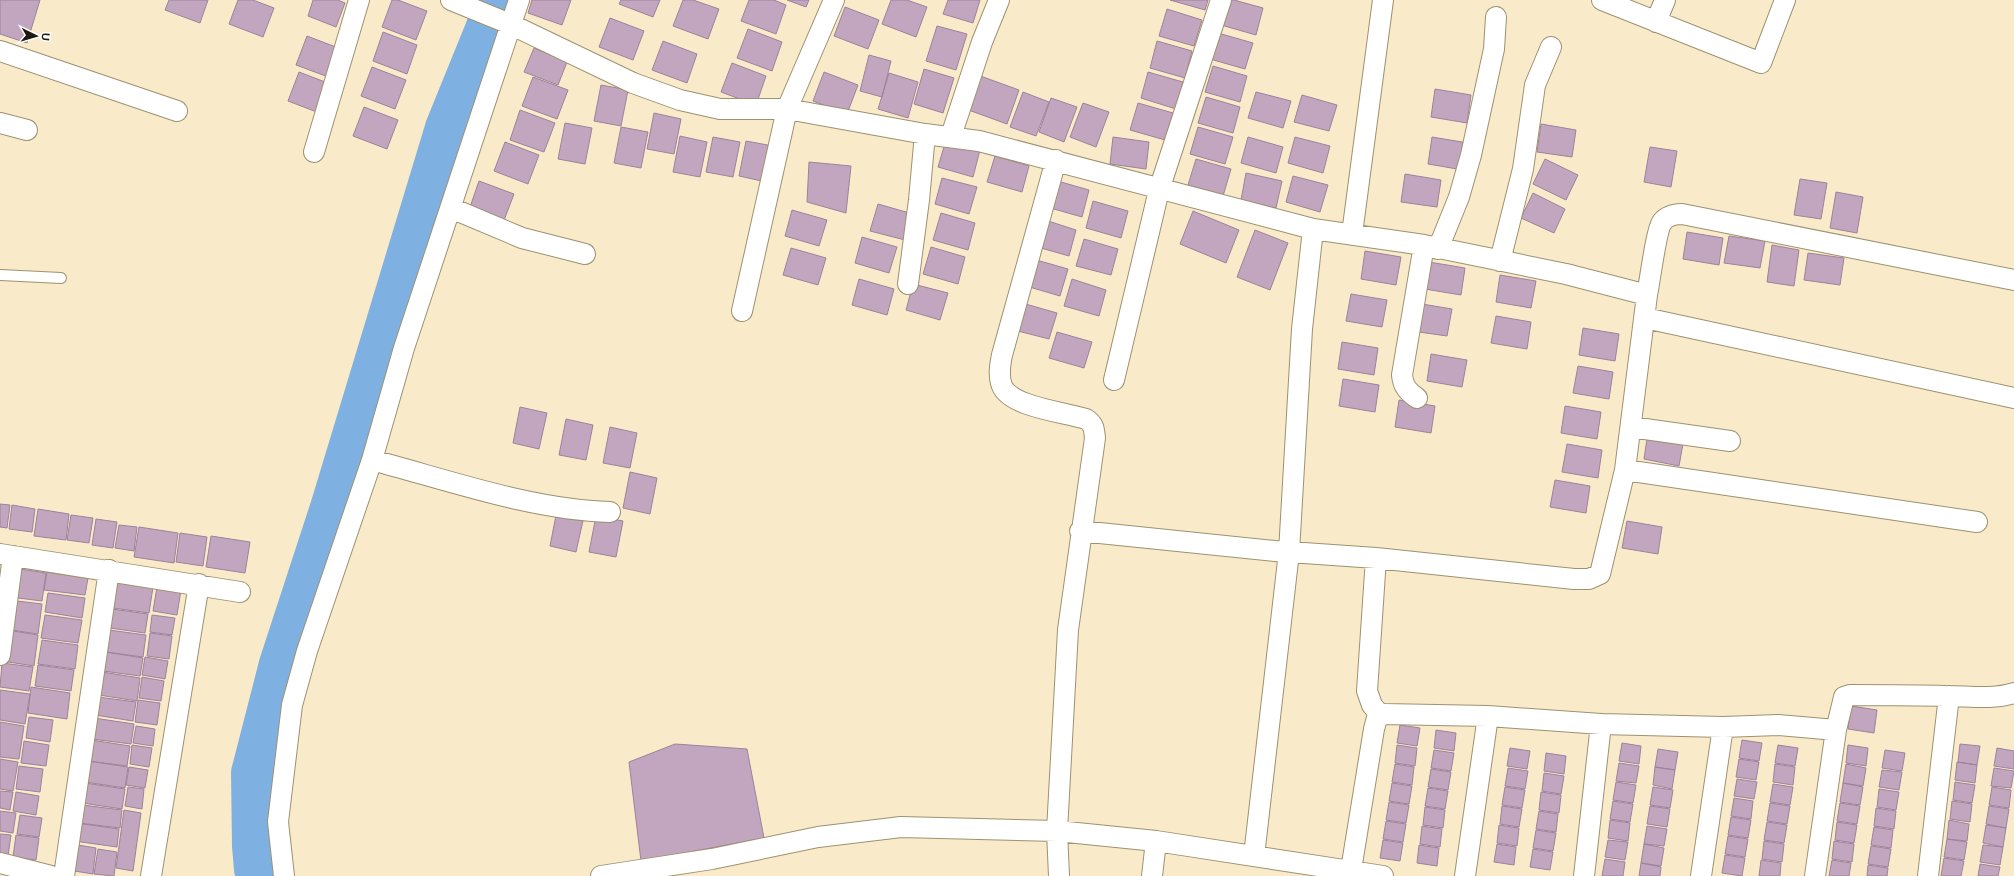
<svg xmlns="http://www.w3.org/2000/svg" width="2014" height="876" viewBox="0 0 2014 876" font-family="Helvetica,sans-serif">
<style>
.green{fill:#b7ebcd}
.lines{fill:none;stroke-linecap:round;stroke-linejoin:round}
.river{stroke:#7eb1e2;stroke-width:44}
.building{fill:#c2a6bf;stroke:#9d829b}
.service-casing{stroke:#9d9170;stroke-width:12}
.minor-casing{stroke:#9d9170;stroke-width:22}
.service{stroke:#fff;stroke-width:10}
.minor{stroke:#fff;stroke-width:20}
</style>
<rect width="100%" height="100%" fill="#f9ebc9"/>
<path class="green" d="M499,0H519L292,705L284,876H259L256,869L254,846L253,773L281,664L332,508L447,128Z"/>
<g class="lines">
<path class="river" d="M259,876L256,869L254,846L253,773L281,664L332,508L447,128L499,0"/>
</g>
<path class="building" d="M0,0H40L27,43L0,34Z
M169,0H208L200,23L165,10Z
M238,0H253L274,8L263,37L229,24Z
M313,0H338L345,3L336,27L308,16Z
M392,0H398L427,11L416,40L382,27Z
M532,0H571L562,25L528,13Z
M621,0H660L653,17L619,4Z
M683,0H693L719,9L708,39L673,26Z
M749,0H774L786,5L776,34L741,21Z
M787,0H809L806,7Z
M891,0H907L927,7L916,37L882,24Z
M948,0H980L973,23L943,14Z
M1170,0H1208L1205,10Z
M1228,0H1234L1263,8L1256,35L1221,25Z
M845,7L879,20L868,49L834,36Z
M1167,9L1202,20L1194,46L1159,36Z
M610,18L644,31L633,60L599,47Z
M937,26L967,34L956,70L926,61Z
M748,29L782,42L772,71L737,58Z
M383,32L417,45L407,74L373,61Z
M1218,33L1253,43L1245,69L1210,59Z
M307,36L341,49L331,78L296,65Z
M663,41L697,54L687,83L652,70Z
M1157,41L1192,51L1185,78L1150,68Z
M534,48L567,62L558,85L524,72Z
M869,55L891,61L882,97L860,91Z
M732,63L766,76L756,105L721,92Z
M1213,66L1247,76L1240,102L1205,92Z
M372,67L406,80L395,109L361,96Z
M924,69L954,78L943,113L914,104Z
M299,72L333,85L322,114L288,101Z
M824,72L858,85L847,114L813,101Z
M1148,72L1183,82L1176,109L1141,98Z
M889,73L918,82L908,118L878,109Z
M975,74L1019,90L1007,124L963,108Z
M533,77L568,90L557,119L522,106Z
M601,85L628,90L621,126L594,121Z
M1435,89L1471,95L1467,123L1431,117Z
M1023,92L1049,102L1036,136L1010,127Z
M1256,92L1291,101L1283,128L1248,118Z
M1302,95L1337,105L1329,131L1294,122Z
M1206,97L1240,107L1233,133L1198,123Z
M1051,98L1077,107L1064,142L1039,132Z
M1083,103L1109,112L1096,147L1070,137Z
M1138,103L1173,113L1165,140L1130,130Z
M364,107L398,120L387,149L353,136Z
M520,110L555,123L544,152L510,140Z
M654,113L681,119L674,154L647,149Z
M565,123L592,128L585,164L558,159Z
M1541,124L1576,130L1572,157L1537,152Z
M621,127L648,132L641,168L614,163Z
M1198,127L1233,137L1225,164L1190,154Z
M680,136L707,142L700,177L673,172Z
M713,137L740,142L733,177L706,172Z
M1113,137L1149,142L1146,169L1110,164Z
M1248,137L1283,147L1276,173L1241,163Z
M1295,137L1330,146L1323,173L1288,163Z
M1432,137L1468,143L1463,170L1428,164Z
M946,140L980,150L973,177L938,167Z
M746,141L773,146L766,182L739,176Z
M505,142L539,155L528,184L494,171Z
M1650,147L1677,151L1671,187L1644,182Z
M995,156L1029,166L1022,192L987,182Z
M1196,159L1231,169L1223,196L1188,185Z
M1545,159L1578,175L1566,200L1533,184Z
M809,162L851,166L846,213L807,202Z
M1246,173L1282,181L1276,208L1241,200Z
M1405,174L1441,180L1437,207L1401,202Z
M1293,176L1328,185L1320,212L1286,202Z
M942,178L977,187L969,214L935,204Z
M1800,179L1827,183L1821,219L1794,215Z
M1054,180L1089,190L1082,217L1047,207Z
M479,181L514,194L503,223L469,210Z
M1836,192L1863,197L1857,233L1830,228Z
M1533,193L1565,209L1554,233L1521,218Z
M1093,201L1128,211L1121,238L1086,228Z
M878,204L913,214L905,240L870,231Z
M792,210L827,220L819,246L785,236Z
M1193,211L1239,230L1226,263L1180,244Z
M941,213L975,223L968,250L933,240Z
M1042,219L1076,230L1069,256L1034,246Z
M1255,230L1288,243L1270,290L1237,277Z
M1687,232L1723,238L1719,265L1683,259Z
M1729,236L1765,241L1760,268L1724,263Z
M862,237L897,247L889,273L855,263Z
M1084,239L1118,249L1111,275L1076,266Z
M1772,245L1799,250L1794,286L1767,282Z
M931,247L965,257L958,284L923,274Z
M791,248L826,258L818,285L783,275Z
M1365,251L1401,257L1396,285L1361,279Z
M1808,253L1844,258L1840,285L1804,280Z
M1033,259L1068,269L1060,296L1026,286Z
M1429,262L1465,268L1461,295L1425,289Z
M1500,275L1536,281L1531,308L1496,302Z
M859,279L894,289L887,315L852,305Z
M1072,279L1106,290L1099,316L1064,306Z
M913,284L948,293L940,320L906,310Z
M1351,294L1387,300L1382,327L1346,321Z
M1022,303L1057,313L1049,339L1014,330Z
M1416,303L1452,309L1447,336L1412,331Z
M1496,316L1531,322L1527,349L1491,343Z
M1583,328L1619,334L1615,361L1579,355Z
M1057,332L1092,342L1084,368L1049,358Z
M1342,342L1378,348L1374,375L1338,369Z
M1431,354L1467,360L1462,387L1427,381Z
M1578,366L1613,372L1609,399L1573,393Z
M1343,379L1379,385L1375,412L1339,406Z
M1399,400L1435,406L1431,433L1395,427Z
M1565,406L1601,412L1597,439L1561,433Z
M520,407L547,413L539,449L513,443Z
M566,419L593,425L586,460L559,455Z
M610,427L637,433L630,468L603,463Z
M1648,432L1684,438L1679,466L1644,459Z
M1567,444L1602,450L1598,478L1562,472Z
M630,472L657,478L650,514L623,508Z
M1555,480L1590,486L1586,513L1550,507Z
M0,504L10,505L7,528L0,527Z
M12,505L35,509L32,532L9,529Z
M38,509L69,514L66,540L34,536Z
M557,510L584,516L576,552L550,546Z
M71,515L93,518L89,543L67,540Z
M596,516L623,521L616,557L589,552Z
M96,519L117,522L113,548L92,545Z
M1627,521L1662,527L1658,554L1622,548Z
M119,525L137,527L134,551L115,548Z
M139,527L178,533L174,563L134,557Z
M180,533L207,537L203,566L176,562Z
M211,536L250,542L245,573L206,567Z
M14,568L46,573L42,601L10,597Z
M47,572L88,578L85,595L44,590Z
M117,582L153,587L149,613L113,608Z
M157,587L181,590L177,615L153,611Z
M48,593L85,598L82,618L45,612Z
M9,600L42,604L38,634L5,629Z
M112,609L148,614L145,633L110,628Z
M45,615L82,620L78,643L41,638Z
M152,615L175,618L172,635L150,632Z
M7,630L38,635L34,666L2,661Z
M109,630L146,635L143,657L106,652Z
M150,633L172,636L169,659L147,656Z
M42,640L78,645L75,669L38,664Z
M106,652L143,658L140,676L103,671Z
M145,657L168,661L165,679L142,675Z
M2,663L33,667L29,691L0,687Z
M38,665L74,670L71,691L35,686Z
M102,672L140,678L137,701L99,695Z
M142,677L164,681L161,701L139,698Z
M31,687L70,693L67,719L28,713Z
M0,690L30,694L25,724L0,720Z
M98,697L136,702L133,721L95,715Z
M138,700L160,703L157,725L135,722Z
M1851,706L1877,710L1874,733L1848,729Z
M29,717L53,720L50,742L26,738Z
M94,718L134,724L131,744L92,739Z
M0,722L24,726L19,759L0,757Z
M1400,725L1420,728L1417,746L1397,743Z
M136,726L155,729L153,746L133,743Z
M1436,730L1456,733L1454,751L1434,748Z
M91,740L130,746L127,766L88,761Z
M1742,740L1762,743L1759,761L1739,758Z
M24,741L49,745L46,766L21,763Z
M1622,743L1641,746L1639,764L1619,761Z
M675,744L747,749L764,838L641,861L629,762Z
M1960,744L1980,746L1977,765L1958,762Z
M132,745L152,748L149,767L130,764Z
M1397,745L1417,748L1415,766L1395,763Z
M1778,745L1798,748L1795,766L1775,763Z
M1848,745L1868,748L1866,766L1846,763Z
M1510,748L1530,751L1527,769L1507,766Z
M1997,748L2014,751V769L1994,766Z
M1658,749L1678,752L1675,770L1655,767Z
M1434,750L1454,753L1451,771L1431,768Z
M1885,750L1905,753L1902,771L1882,768Z
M1546,753L1566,756L1564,774L1544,771Z
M0,759L18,762L13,791L0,789Z
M1739,759L1759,762L1756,780L1736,777Z
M88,761L128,767L125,788L85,782Z
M1957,762L1977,765L1975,783L1955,780Z
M1619,763L1639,766L1636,783L1616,781Z
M1395,764L1414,767L1412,785L1392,782Z
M1775,764L1795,767L1793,785L1773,782Z
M1846,764L1866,768L1863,786L1843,783Z
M19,766L43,769L40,792L16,789Z
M129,767L148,770L145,788L126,785Z
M1655,767L1675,770L1672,789L1653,785Z
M1508,768L1528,771L1525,789L1505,786Z
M1994,768L2014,771L2011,788L1991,786Z
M1431,769L1451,772L1448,790L1428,787Z
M1882,770L1902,772L1899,790L1879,787Z
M1544,773L1564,776L1561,794L1542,791Z
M1737,779L1757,782L1754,799L1734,796Z
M1616,782L1636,785L1633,803L1613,800Z
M1955,782L1975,785L1972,803L1953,800Z
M85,783L125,789L122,809L82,803Z
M1392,783L1412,786L1409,804L1389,801Z
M1843,783L1863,787L1860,805L1840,802Z
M1773,784L1793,787L1790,805L1770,802Z
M128,787L144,789L142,809L125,806Z
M1505,787L1525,790L1522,808L1502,805Z
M1653,787L1673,790L1670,808L1650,805Z
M1992,787L2011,790L2009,808L1989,805Z
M1428,788L1448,791L1445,809L1425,806Z
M1879,789L1899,792L1896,810L1877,807Z
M0,791L13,792L10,810L0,808Z
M16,792L39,796L36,815L13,811Z
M1541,792L1561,795L1559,813L1539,810Z
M1734,798L1753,801L1751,819L1731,816Z
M1613,801L1633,804L1630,822L1610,819Z
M1952,801L1972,804L1970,822L1950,819Z
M1389,802L1409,805L1406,823L1386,820Z
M1770,803L1790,806L1787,824L1767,821Z
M1840,803L1860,806L1857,824L1837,821Z
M82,805L122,810L120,828L79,823Z
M1502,806L1522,809L1519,827L1500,824Z
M1650,806L1670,809L1667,827L1647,824Z
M1989,806L2009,809L2006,828L1986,824Z
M1425,807L1445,810L1443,828L1423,825Z
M1876,808L1896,811L1894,829L1874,826Z
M124,810L141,813L133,871L116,868Z
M0,811L16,813L13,833L0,831Z
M1539,811L1558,814L1556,832L1536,829Z
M20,815L42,818L39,837L17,834Z
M1731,817L1751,820L1748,838L1728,835Z
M1610,820L1630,823L1628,841L1608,838Z
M1949,820L1969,824L1967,841L1947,839Z
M1386,821L1406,824L1403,842L1383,839Z
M1767,822L1787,825L1784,843L1764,840Z
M1837,822L1857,825L1854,843L1835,840Z
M76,823L119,829L117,847L74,841Z
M1499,825L1519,828L1517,846L1497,843Z
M1986,825L2006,828L2003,847L1983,843Z
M1422,826L1442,829L1440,847L1420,844Z
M1647,826L1667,829L1664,846L1644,844Z
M1874,827L1893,830L1891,848L1871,845Z
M1536,830L1556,833L1553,851L1533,848Z
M0,834L11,835L8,856L0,855Z
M16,835L39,838L36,860L13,857Z
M1728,836L1748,839L1745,857L1725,854Z
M1947,839L1967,842L1964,860L1944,857Z
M1383,840L1403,843L1400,861L1380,858Z
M1608,840L1628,842L1625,860L1605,857Z
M1764,841L1784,844L1782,862L1762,859Z
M1834,841L1854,844L1852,862L1832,859Z
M72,844L96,848L93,874L68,870Z
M1497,844L1516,847L1514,865L1494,862Z
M1644,844L1664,848L1661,866L1641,863Z
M1419,845L1439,848L1437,866L1417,863Z
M1983,845L2003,847L2000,865L1980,862Z
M1871,846L1891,849L1888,867L1868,864Z
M98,849L117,852L114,876L94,874Z
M1533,849L1553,852L1550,870L1530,867Z
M1725,855L1745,858L1742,876L1722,873Z
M1944,858L1964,861L1961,876H1941Z
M1605,859L1625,862L1623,876H1602Z
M1761,860L1781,863L1780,876H1759Z
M1832,860L1851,863L1849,876H1829Z
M1641,863L1661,867L1660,876H1639Z
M1980,864L2000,867L1998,876H1978Z
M1868,865L1888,868L1887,876H1867Z"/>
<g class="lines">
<g class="service-casing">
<path id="service" d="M0,275L61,278"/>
</g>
<g class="minor-casing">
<path id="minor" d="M451,0L510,24L633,83L680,100L720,109H787L925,134L979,141L1313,229L1424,245L1566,274L1647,295L1625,470L1600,574L1589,579H1574L1376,558L1275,551L1080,531
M1602,0L1761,63L1785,0
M1656,22L1665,0
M0,51L177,111
M0,123L27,130
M951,136L982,42L999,0
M314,152L359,0
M1056,160L1002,355C1000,365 998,376 1002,386C1011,407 1064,412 1086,419C1094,424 1094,429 1095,438L1068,630L1057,831L1059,876
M451,208L522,238L585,254
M1352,234L1383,0
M1438,249L1459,197L1471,155L1494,49L1496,17
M1500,261L1523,169L1535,85L1551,47
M908,284L919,200L925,134
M1647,295C1650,281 1656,231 1662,222C1667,216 1674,214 1682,214L2014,280
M742,311L787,109L834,0
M1645,318L2014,398
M1114,380L1159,190L1221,0
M1417,398C1408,392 1403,386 1402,375L1424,245
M1631,427L1730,441
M372,460C448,480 532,510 610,512
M1625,470L1977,522
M0,554L240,592
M1376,558L1367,691L1372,705L1380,715
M0,655L13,556
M1254,856L1289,552L1302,329L1313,229
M0,863L51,876
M64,876L109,570
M151,876L199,584
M284,876L278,822L292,705L307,651L372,460L404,348L519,0
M601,876L712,859L818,837L901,827L1057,831L1156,841L1383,876
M1152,876L1156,841
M1350,876L1374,729L1377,718L1384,714L1488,716L1601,724L1723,727L1778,725L1836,730
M1465,876L1488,716
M1584,876L1601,724
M1701,876L1723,727
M1815,876L1836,730L1844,697L1850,695C1882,695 1914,695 1946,696C1969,696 1992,700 2014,693
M1928,876L1949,696"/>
</g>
<use href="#service" class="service"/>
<use href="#minor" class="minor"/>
</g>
<g transform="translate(36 36) rotate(95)" stroke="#ffffff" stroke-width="3" paint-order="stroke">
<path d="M0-3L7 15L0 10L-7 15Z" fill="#1c180b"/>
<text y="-6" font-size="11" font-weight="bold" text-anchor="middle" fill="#1c180b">U</text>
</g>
</svg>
